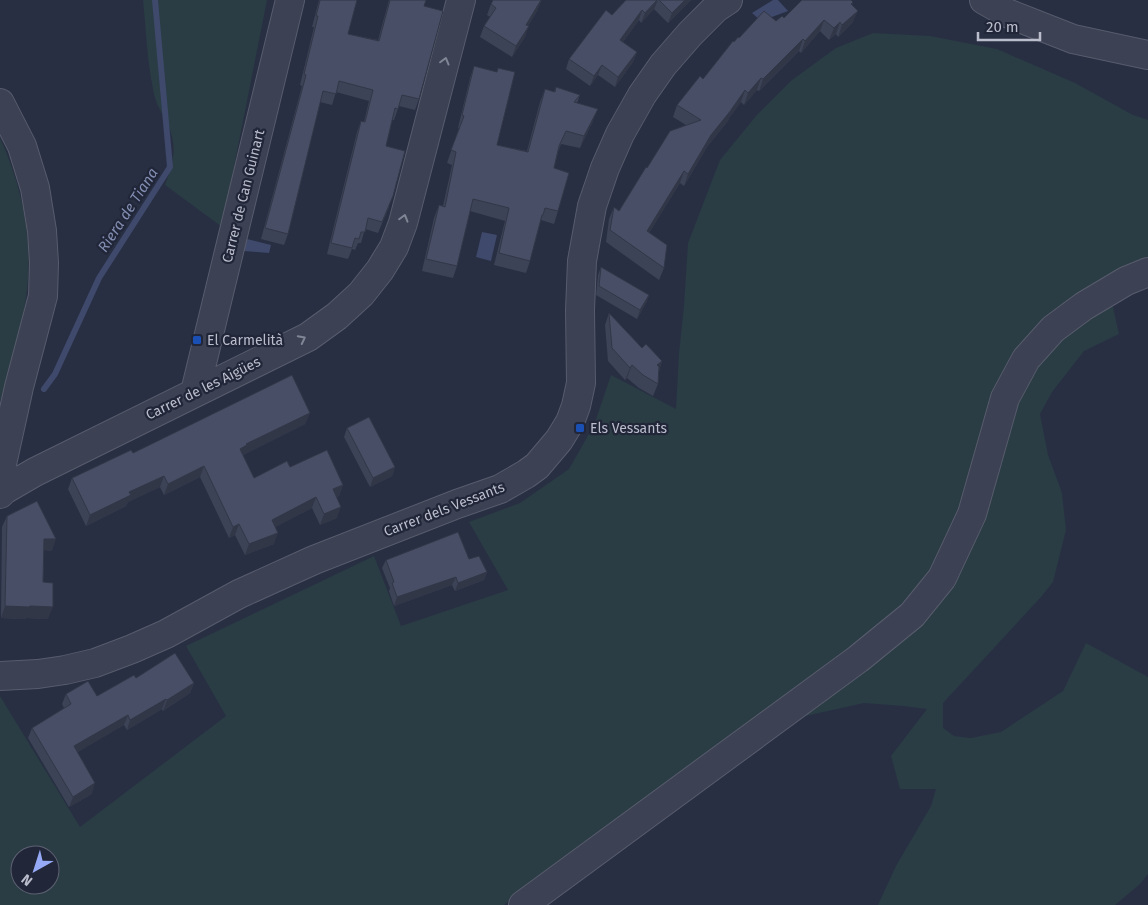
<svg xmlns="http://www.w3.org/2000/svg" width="1148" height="905" viewBox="0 0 1148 905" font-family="'Fira Sans',sans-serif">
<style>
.green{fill:#2a3c44;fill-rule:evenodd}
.water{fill:#3e496b}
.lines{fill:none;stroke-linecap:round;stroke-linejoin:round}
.stream{stroke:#3e496b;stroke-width:6}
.minor-casing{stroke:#585c6d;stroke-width:30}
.minor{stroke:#3c4253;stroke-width:28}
.wall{fill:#3d4357}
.shaded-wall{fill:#323747}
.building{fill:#474e65;stroke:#323747}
.oneway{stroke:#818696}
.transit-dot{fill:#1a4fb4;stroke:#212638;stroke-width:2}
.labels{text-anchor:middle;stroke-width:4.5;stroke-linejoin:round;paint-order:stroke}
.street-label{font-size:14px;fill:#babdcc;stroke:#212638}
.poi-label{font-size:14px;fill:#babdcc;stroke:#212638;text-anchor:start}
.water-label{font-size:15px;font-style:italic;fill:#828eb2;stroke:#212638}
</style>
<rect width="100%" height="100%" fill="#282f43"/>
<path class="green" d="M143,0H267L222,227L165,185C173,163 178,148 168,125C162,113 155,103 153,89C147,60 146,29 143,0Z
M873,33L930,36L997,49L1075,83L1133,115L1148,120V263L1057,316L934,567L910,600L886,623L558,863L504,905H0V696L80,827L226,716L186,646L374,556L401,626L508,590L469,522L520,503L569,469L594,425L611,375L676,409L679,353L684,306L688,243L720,160L756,116L792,80L836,48ZM20,855H50V885H20Z
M0,138C23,188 34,243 26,298C21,334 9,368 0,402Z
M1112,303L1119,334L1084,351L1052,392L1040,414L1048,455L1062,493L1066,530L1053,582L1041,597L943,703V728L954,736L971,738L1001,732L1063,691L1086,643L1148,677V874L1140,884L1115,905H878L896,866L931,806L936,789H900L891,756L927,709L903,706L864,703L792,719L902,639L996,458L1022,395L1040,364L1064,338Z"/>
<path class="water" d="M773,0H778L788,11L761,21L752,13Z
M482,232L497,235L491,261L476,257Z
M247,239L271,245L269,253L244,251Z"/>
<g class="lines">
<path class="stream" d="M44,389L55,374L99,278L170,167L155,0"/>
<g class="minor-casing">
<path id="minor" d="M984,0L1007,13L1073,39L1148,55
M0,103L22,146L35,188L42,231L44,263L43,296L19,387L2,464L4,490
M195,392L290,0
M0,494L4,490L35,472L308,337L337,316L361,294L380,270L394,247L403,223L461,0
M0,676L38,674L65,670L95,663L132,649L166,634L239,594L314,560L457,504L500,489L526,474L537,466L559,440L570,422L576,406L581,383L580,310L582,261L592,206L605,168L620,134L642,95L663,65L690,34L716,8L728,0
M523,905L858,659L912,615L942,578L972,514L1005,398L1026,359L1053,329L1084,306L1126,281L1148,272"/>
</g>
<use href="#minor" class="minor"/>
</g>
<path class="wall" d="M319,0H357L348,34L378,40L389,0H426L424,6L419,99L415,110L399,106L394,120H392L386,146L389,207L378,233L365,229L361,243H358L355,250L352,249L348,259L327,254L357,132L361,121L364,122L369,101L336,92L332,105L320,102L288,234L284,245L261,239L302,86L300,85L314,27H312Z
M626,0H691L668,23L654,9L641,23L639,20L623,42L637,52L633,62L615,87L598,75L590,86L566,69L569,59Z
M541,1L537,11L528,26L525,37L512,57L480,37L484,26L490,17L487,15L491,4Z
M853,2L852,5L853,22L838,37L836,34L829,40L820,31L801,53L799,51L759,91L757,90L744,105L741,102L729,118L728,121L707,147L684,186L680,183L649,233L664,268L659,280L606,242L609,219L614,207L619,211L647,168L686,125L673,117L677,105L703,79L734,42L739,38L784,18Z
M474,66L497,145L527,151L540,102L545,89L554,92L556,87L580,95L577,103L593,121L580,148L561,144L558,152L554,168L558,211L554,224L541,220L530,261L526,273L494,265L505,221L470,211L457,266L453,278L422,271L434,218L439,205L443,206L452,165L447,163L459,128H458L470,78Z
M601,267L649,295L646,303L637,319L596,295L598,275Z
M609,313L642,348L662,361L659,371L658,384L653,396L639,388L627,378L625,380L608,361L605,325Z
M310,413L305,424L243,455L254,478L290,467L343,485L339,496L336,497L337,518L320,525L312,508L275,527L274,544L245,555L235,535L229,538L200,477L164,495L160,487L128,502L126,506L86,526L68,489L72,478L133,453Z
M347,428L395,467L392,476L370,487L344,437Z
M7,516L52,551L44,550L43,582L48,619L26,618L25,619L1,618L2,527Z
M469,559L487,572L484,580L455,591L452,585L394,606L389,591L390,588L382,568L386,560Z
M136,678L194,683L190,693L163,711L162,709L127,730L124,725L77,752L92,794L69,807L28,738L32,728L64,708L62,704L66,694L97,696Z"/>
<path class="shaded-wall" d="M539,0H542L537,11L522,36L526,25Z
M658,0L654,9L641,23L645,13Z
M685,0H691L668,23L672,13Z
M642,10L639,20L617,50L620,40Z
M858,11L853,22L838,37L842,25Z
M824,20L820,31L801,53L805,41Z
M840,22L836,34L829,40L834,28Z
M529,26L525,37L512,57L516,46Z
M803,39L799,51L759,91L763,79Z
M637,52L633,62L615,87L618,77Z
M602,65L598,75L590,86L594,76Z
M761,78L757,90L744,105L748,93Z
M745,90L741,102L729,118L728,121L707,147L684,186L688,174L711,135Z
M598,109L593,121L580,148L584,136Z
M684,171L680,183L643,243L647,231Z
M649,295L646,303L637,319L640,310Z
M662,361L658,374L657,365Z
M632,365L627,378L625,380L630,368Z
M310,413L305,424L243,455L240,449L246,444Z
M204,466L200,477L164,495L168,484Z
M395,467L392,476L370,487L373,478Z
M164,476L160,487L128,502L126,506L86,526L90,515L129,492Z
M343,485L339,496L329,501L333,489Z
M316,497L312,508L268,531L272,520Z
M341,507L337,518L320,525L324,514Z
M239,524L235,535L229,538L233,527Z
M278,533L274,544L245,555L249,544Z
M44,539H56L52,551L40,550Z
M487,572L484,580L455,591L458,583Z
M456,577L452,585L394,606L397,597Z
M5,606H30L53,607L48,619L26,618L25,619L1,618Z
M194,683L190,693L163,711L167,700Z
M166,699L162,709L127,730L130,720Z
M128,715L124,725L70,757L74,746Z
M95,783L92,794L69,807L73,797Z"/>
<path class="building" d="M320,0H357L348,34L379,41L390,0H426L424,6L443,11L419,99L402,95L398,109L395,108L386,146L405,151L393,196L382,222L368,218L365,232H361L359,239L355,238L352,248L331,243L361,121L365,122L373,90L339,81L336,94L323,91L288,234L265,228L306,75L304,74L318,16H316Z
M493,0H541L526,25L529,26L516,46L484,26L496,8L491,4Z
M626,0H657L645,13L642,10L620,40L637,52L618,77L602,65L594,76L569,59L606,10L612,15Z
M659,0H685L672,13Z
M802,0H851L853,2L851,4L858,11L842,25L840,22L834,28L824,20L805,41L803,39L763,79L761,78L748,93L745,90L731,110L732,109L711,135L688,174L684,171L647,231L667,245L664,268L610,230L614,207L619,211L646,167L647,168L670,131L701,120L677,105L700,76L703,79L733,41L734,42L738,37L739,38L764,11L776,21L782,16L784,18Z
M474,66L497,72L498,68L515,72L497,145L528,152L545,89L555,92L556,87L580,95L574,102L598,109L584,136L566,131L559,146L554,168L569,173L558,211L545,208L543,215H542L530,261L499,253L509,208L473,199L457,266L426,259L439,205L445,207L456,152L451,150L464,116L462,115Z
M601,267L649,295L640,310L599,286Z
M609,313L642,348L646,344L662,361L657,365L659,367L658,384L643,375L632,365L630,368L612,348Z
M292,375L310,413L246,444L247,445L240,449L254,478L287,461L290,467L327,450L343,485L333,489L341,507L324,514L316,497L272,520L278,533L249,544L239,524L233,527L204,466L168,484L164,476L129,492L131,495L90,515L72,478L131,450L133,453Z
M369,417L395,467L373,478L347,428Z
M37,501L56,539H44L43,582L53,583V607L30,606L29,607L5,606L7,516Z
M458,532L469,559L479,556L487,572L458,583L456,577L397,597L392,583L394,582L386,560Z
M175,653L194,683L167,700L166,699L130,720L128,715L74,746L95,783L73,797L32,728L71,704L66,694L88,681L97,696L134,675L136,678Z"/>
<defs><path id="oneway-chevron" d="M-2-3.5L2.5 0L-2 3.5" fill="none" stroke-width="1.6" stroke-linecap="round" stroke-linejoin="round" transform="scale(1.25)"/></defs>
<g class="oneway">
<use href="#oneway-chevron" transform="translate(445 61) rotate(-75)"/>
<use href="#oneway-chevron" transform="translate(404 218) rotate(-74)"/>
<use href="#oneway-chevron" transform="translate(302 339) rotate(-27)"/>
</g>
<g class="transit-dot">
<rect x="192" y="335" width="10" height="10" rx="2.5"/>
<rect x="575" y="423" width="10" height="10" rx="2.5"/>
</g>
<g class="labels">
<g class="street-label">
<text transform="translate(243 196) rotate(-76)" y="5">Carrer de Can Guinart</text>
<text transform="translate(203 388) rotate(-26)" y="5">Carrer de les Aigües</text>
<text transform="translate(444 509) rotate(-21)" y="5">Carrer dels Vessants</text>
</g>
<g class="poi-label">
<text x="207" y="345">El Carmelità</text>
<text x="590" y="433">Els Vessants</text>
</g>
<g class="water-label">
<text transform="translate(128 210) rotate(-57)" y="5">Riera de Tiana</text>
</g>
</g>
<g transform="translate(35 870) rotate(219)"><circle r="24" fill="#212638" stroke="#5e6273"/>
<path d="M0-4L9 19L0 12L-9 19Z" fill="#95a9f6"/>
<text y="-8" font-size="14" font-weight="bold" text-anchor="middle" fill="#babdcc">N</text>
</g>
<path d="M978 32v8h62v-8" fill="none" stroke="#babdcc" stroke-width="2.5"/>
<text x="986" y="32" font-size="15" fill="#babdcc" stroke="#212638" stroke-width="4" paint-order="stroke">20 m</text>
</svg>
